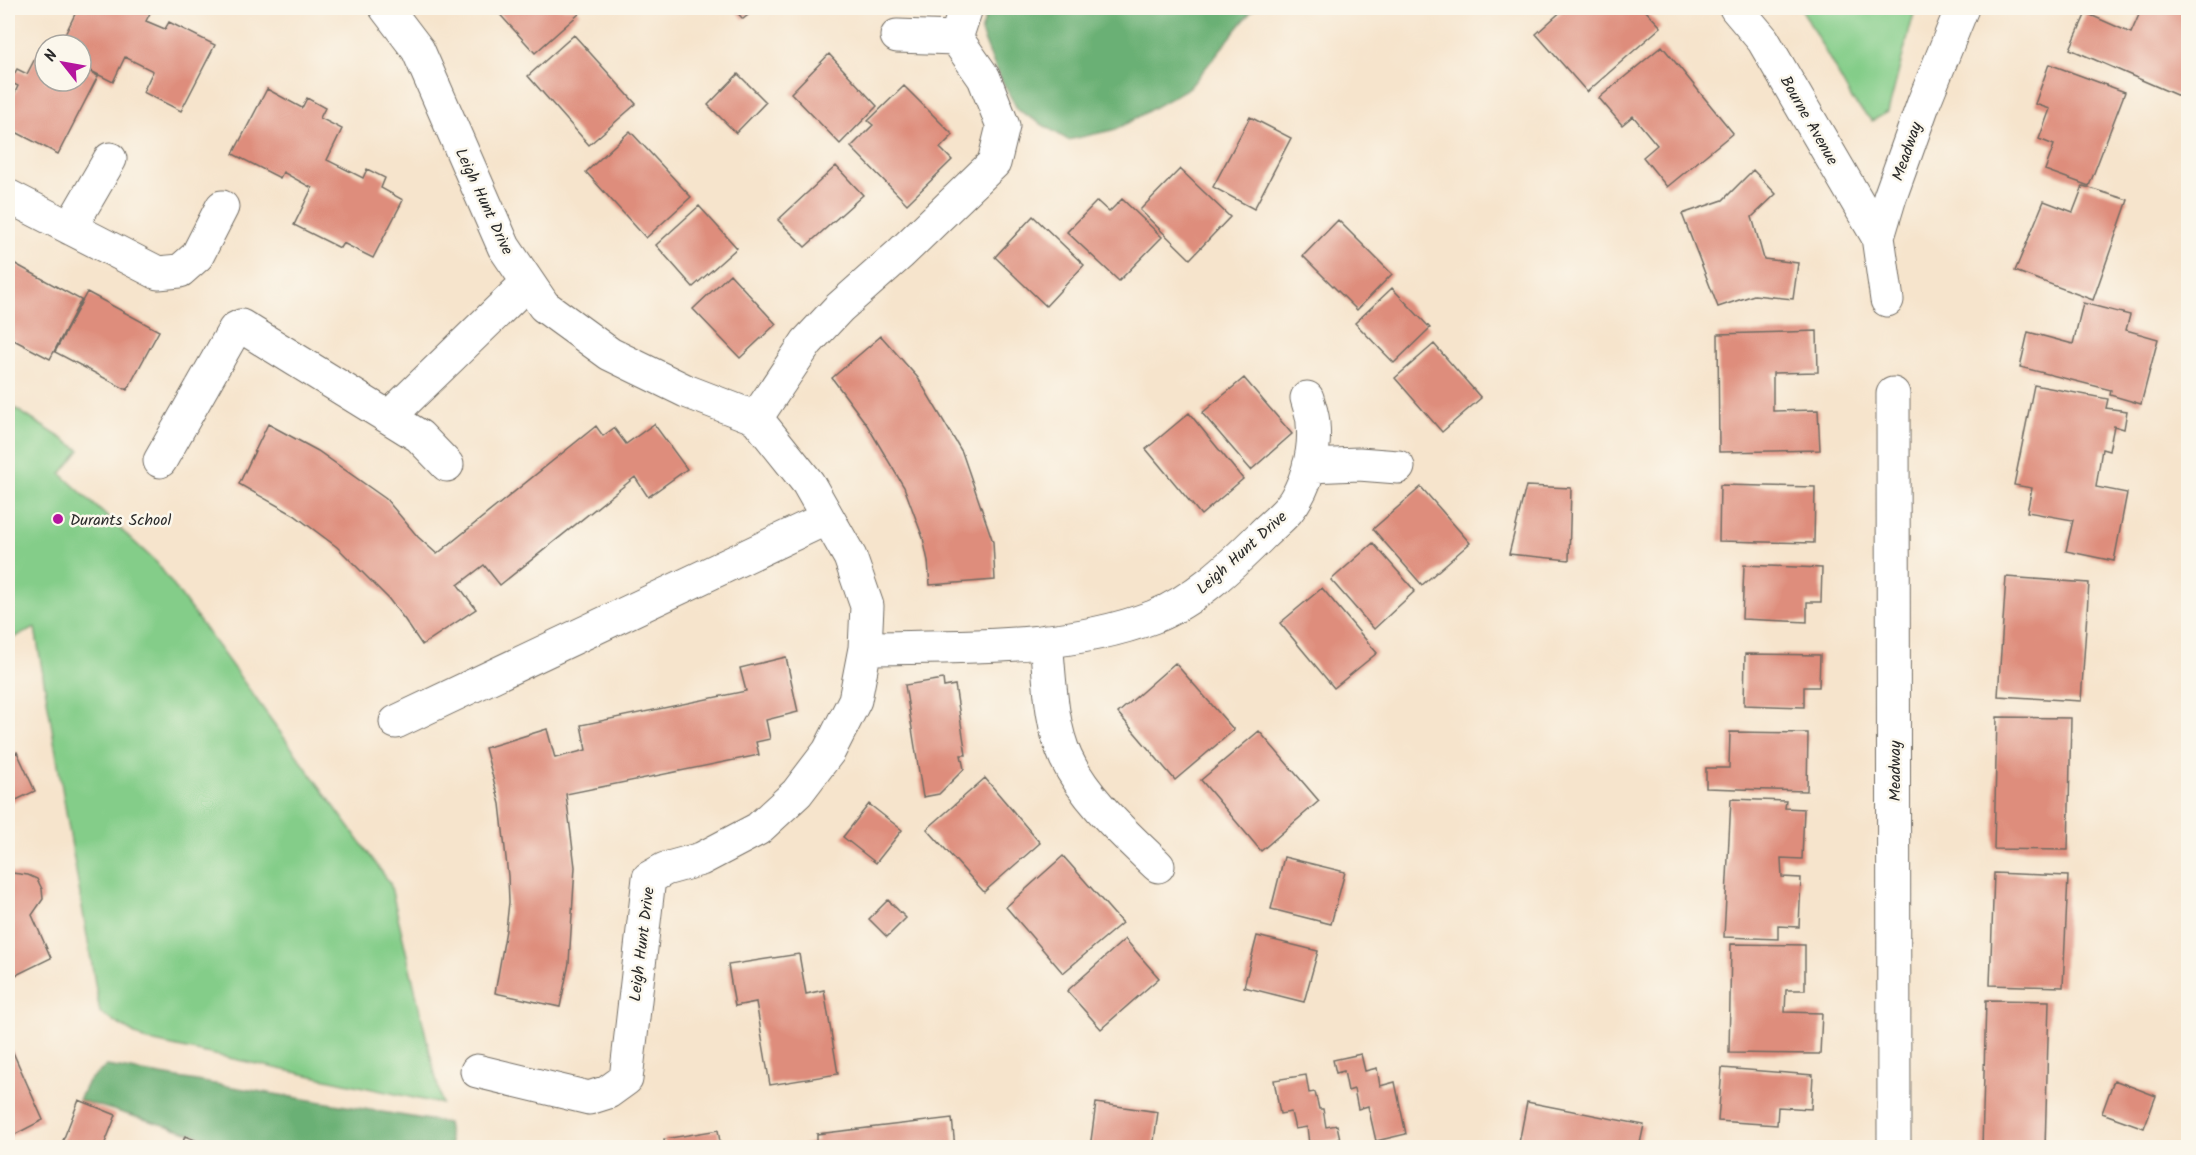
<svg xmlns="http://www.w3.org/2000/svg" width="2196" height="1155" viewBox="0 0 2196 1155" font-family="Kalam,sans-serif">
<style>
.green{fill:#84cd89;stroke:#587c5a;stroke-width:1.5}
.forest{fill:#6bb075;stroke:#4b6e50;stroke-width:1.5}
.building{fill:#de8d7b}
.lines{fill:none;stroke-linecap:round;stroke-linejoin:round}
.minor-casing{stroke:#726c63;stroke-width:35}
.minor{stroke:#fff;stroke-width:33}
.poi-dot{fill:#b5179e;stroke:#fbf7ec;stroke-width:2}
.labels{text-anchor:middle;stroke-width:5;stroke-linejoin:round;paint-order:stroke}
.street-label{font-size:16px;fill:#2b2b2b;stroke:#fbf7ec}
.poi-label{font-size:16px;fill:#2b2b2b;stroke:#fbf7ec;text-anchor:start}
</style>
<rect width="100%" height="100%" fill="#fbf7ec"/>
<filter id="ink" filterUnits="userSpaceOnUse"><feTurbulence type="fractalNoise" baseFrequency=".0167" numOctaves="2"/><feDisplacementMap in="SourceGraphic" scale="12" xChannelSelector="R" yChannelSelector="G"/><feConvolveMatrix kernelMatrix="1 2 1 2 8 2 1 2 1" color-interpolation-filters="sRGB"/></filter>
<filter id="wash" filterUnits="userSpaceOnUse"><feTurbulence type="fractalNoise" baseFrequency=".008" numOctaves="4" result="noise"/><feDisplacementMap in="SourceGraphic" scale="24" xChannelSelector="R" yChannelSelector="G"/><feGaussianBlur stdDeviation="1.35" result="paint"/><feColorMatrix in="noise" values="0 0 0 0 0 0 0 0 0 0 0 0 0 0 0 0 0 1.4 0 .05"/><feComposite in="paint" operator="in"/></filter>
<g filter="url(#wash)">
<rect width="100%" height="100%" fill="#f6e4cc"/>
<path class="green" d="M1801,8H1917L1914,13L1888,112L1872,121L1853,101Z
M8,404L80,450L61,474L157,563L390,883L442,1104L145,1040L100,1013L35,628L8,640Z"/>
<path class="forest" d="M988,8H1254L1190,87L1117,129L1068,140L1018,110L997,72L981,32Z
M107,1066L447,1123L451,1147H238L79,1100L88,1081Z"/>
<g id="blocks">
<path class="building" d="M78,8H150L152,9L146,21L165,29L169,22L215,45L181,111L143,92L153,71L125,57L113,82L81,66V45H60Z
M494,8H575L580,13L535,53Z
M733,8H757L743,19Z
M1565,8H1643L1661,27L1587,92L1536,34Z
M2142,8H2182L2188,10V100L2070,49L2086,13L2131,33Z
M574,35L636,104L589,145L528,76Z
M1662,46L1733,133L1667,187L1643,157L1657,145L1633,116L1622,125L1599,98Z
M41,47L45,49V81H81V67L98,76L58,154L8,128V107L18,86L10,82L17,69L27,74Z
M829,54L877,106L840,144L791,93Z
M2049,64L2125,92L2089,186L2045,170L2054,145L2039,139L2050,109L2035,104Z
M738,74L766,102L736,133L708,105Z
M904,86L953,135L940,148L952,160L907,204L851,147L873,125L868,121Z
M267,89L302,108L307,98L325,108L320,118L342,129L327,160L363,178L367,169L385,178L381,188L403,200L373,258L343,243L340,248L294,225L312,188L283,172L280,178L233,154Z
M1250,117L1291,138L1254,209L1213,187Z
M630,131L691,197L646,238L586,172Z
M836,166L863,195L805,247L778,220Z
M1180,169L1230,217L1190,259L1140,210Z
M1753,170L1776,194L1752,217L1764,259L1798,263L1793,299L1754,295L1718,307L1682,214L1723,200Z
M2083,186L2128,200L2093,300L2015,271L2044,201L2073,212Z
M1122,199L1162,237L1119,281L1067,232L1097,201L1109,212Z
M699,206L737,248L693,287L656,245Z
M1033,216L1084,265L1046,306L995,257Z
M1338,220L1392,274L1357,310L1303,256Z
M10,261L81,300L50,359L8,337V265Z
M730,274L776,324L740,358L693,309Z
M1392,288L1430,328L1394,363L1355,323Z
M87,292L159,331L127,390L55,352Z
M2083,303L2130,315L2126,330L2158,339L2141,404L2110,395L2111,390L2020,367L2028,332L2073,344Z
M1817,331L1818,372L1773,373V411L1818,410L1820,450L1719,452L1718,334Z
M881,336L918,378L962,452L993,542L995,580L930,585L928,561L923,538L904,487L867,425L832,378Z
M1434,344L1481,398L1442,432L1395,378Z
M1244,378L1292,434L1251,470L1202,413Z
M2034,385L2108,399L2106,408L2127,411L2124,429L2114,426L2109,451L2102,449L2096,487L2127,493L2114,561L2066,551L2073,520L2027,512L2032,488L2014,485Z
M1189,413L1243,479L1201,515L1146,449Z
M268,424L318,451L386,499L418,537L437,554L596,426L603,436L614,428L626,444L654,424L687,469L648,497L635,477L500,585L484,565L458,585L476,609L422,645L405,620L388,598L337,547L294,515L239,484Z
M1720,485L1815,487L1814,543L1719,541Z
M1526,486L1571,488L1569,560L1509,554Z
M1421,487L1470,543L1422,585L1373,529Z
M1373,543L1415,591L1374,629L1331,580Z
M1744,565L1822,568L1821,602H1807V622L1742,619Z
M2006,577L2089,583L2081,701L1998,696Z
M1322,588L1377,653L1334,688L1280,623Z
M1745,654L1820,655L1819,687H1804V707L1744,705Z
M786,657L798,712L766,720L770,739L756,742L759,755L566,794L575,867L569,963L560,1007L495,993L506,930L509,902L508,876L500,804L485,748L547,729L555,758L586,750L581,725L746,691L740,668Z
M1175,663L1234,730L1175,780L1118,713Z
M943,679L944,687L955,685L966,755H961L964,769L939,794L923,797L905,685Z
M1997,717L2071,718L2068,850L1994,849Z
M1259,731L1319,801L1261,851L1201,780Z
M1730,732L1808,733L1807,791L1706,788V768H1729Z
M17,752L35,791L8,804V757Z
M985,778L1040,843L984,892L927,829Z
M1731,799L1786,801L1785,808L1804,809L1802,859L1781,858L1782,877L1801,878L1799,927L1778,926V939L1724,937Z
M869,804L902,830L876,863L843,837Z
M1063,856L1122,923L1063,973L1006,907Z
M1284,857L1345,872L1331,924L1271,909Z
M8,864L12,873L28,875L37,879L42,889L43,899L32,915L51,958L8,979Z
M1994,873L2068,876L2063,987L1990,985Z
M888,900L906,918L887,937L869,919Z
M1257,936L1318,951L1304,1002L1244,987Z
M1125,939L1159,978L1101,1029L1067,991Z
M1731,944L1805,945V990H1786L1785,1012L1822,1013L1820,1054L1729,1053Z
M799,954L806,994L824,990L838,1074L770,1085L756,1002L735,1006L728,965Z
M1986,1000L2049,1001L2045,1148H1982Z
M8,1041L43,1120L8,1138Z
M1361,1054L1365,1071L1377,1068L1380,1086L1395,1082L1406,1134L1376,1141L1368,1106L1358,1109L1354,1089L1348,1091L1344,1071L1336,1073L1333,1060Z
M1722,1068L1813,1075L1811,1109L1778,1107L1777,1125L1718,1121Z
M1306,1075L1309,1093L1315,1092L1319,1109H1323L1326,1127L1337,1125L1340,1139L1309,1144L1307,1127L1295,1129L1291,1112L1280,1114L1274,1080Z
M2114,1080L2156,1096L2144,1128L2102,1113Z
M79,1100L116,1115L103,1148H60Z
M1527,1102L1644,1125L1639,1148H1518Z
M1096,1103L1158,1112L1153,1148H1090Z
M952,1118L955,1148H792L817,1141V1134Z
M718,1130L721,1148H665L664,1139Z
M185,1136L212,1147V1148H181Z"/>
</g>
</g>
<g filter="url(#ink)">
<use href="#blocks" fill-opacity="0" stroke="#726c63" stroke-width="1.5"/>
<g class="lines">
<g class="minor-casing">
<path id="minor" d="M386,8L418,50L504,247L544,306L610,354L686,391L756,418L808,483L850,557L867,606L865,648L855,700L829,751L797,793L758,829L701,859L665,869L649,878L626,1079L608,1092L589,1098L477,1071
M1736,8L1763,40L1878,237
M956,38L966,8
M8,196L158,273L180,271L197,256L222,207
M70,228L110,159
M1887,300L1878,237L1890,197L1924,102L1962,8
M1893,394L1894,1148
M389,417L527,283
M756,418L807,342L839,308L900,254L994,163L1003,126L984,78L956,38L897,36
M160,461L235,329L241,326L419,436L447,465
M1309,466L1359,464L1398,467
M1046,641C1050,679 1050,723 1066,758C1085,799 1126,835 1158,866
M865,648C959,646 1063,651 1153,617C1194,601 1231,566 1262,535C1270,527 1280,519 1288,510C1306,488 1316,452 1313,424C1313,415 1309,406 1307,398
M396,722L827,518"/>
</g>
<use href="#minor" class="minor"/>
</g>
</g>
<circle class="poi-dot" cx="58" cy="519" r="6"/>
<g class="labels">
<g class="street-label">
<text transform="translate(1810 120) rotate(60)" y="6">Bourne Avenue</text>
<text transform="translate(1906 151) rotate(-71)" y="6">Meadway</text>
<text transform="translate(485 201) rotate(65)" y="6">Leigh Hunt Drive</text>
<text transform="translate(1241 552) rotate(-42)" y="6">Leigh Hunt Drive</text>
<text transform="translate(1894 771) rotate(-90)" y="6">Meadway</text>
<text transform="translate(641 944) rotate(-83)" y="6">Leigh Hunt Drive</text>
</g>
<g class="poi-label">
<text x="70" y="525">Durants School</text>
</g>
</g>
<rect width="2196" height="1155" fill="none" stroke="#fbf7ec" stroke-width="30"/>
<g transform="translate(63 63) rotate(301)"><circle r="28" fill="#fbf7ec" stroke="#a8a59f" stroke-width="1.5"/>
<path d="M0-4.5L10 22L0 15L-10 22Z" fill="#b5179e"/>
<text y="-9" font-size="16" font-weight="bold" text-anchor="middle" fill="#2b2b2b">N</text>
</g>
</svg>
